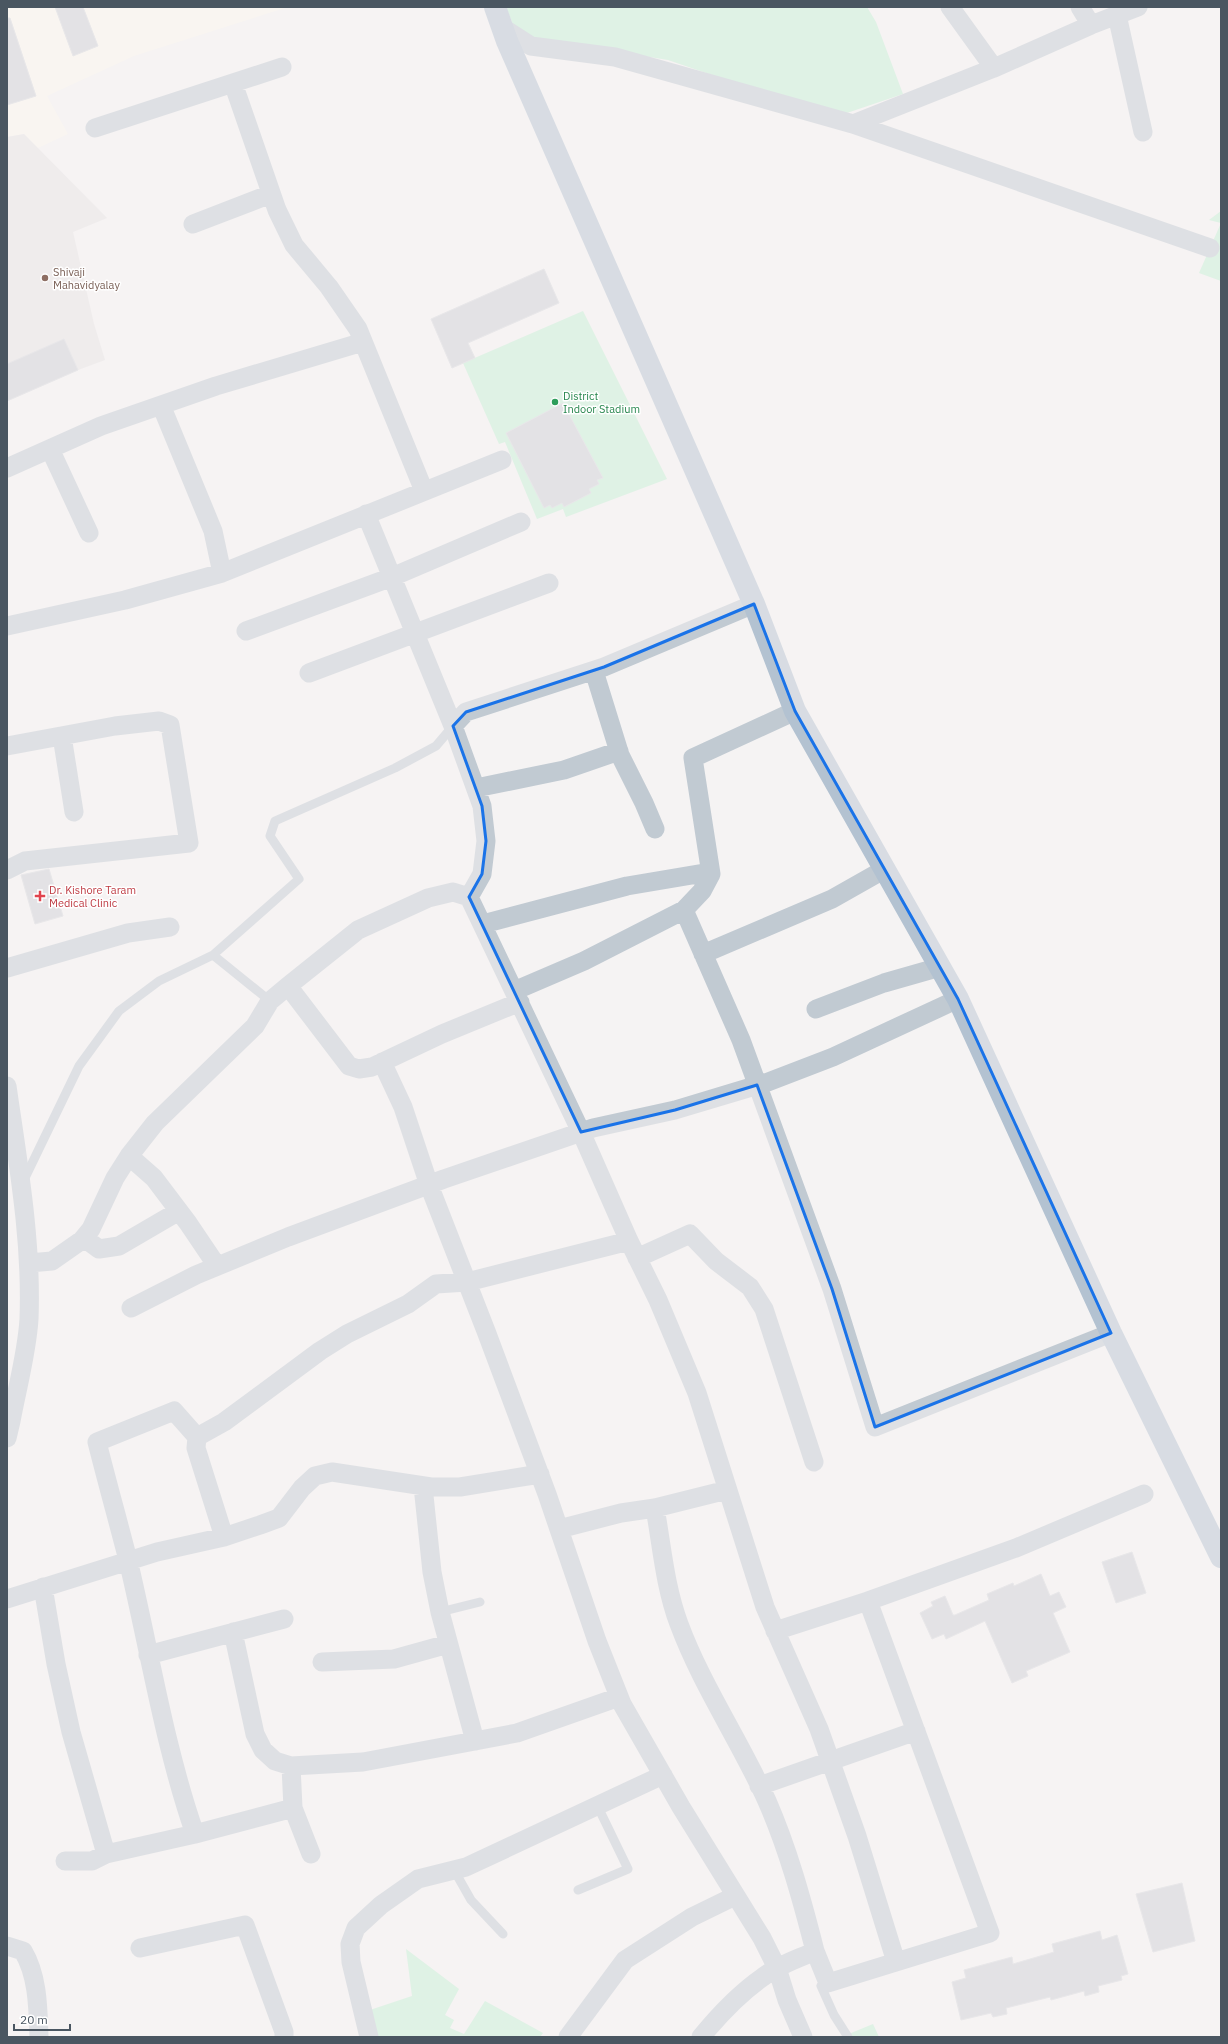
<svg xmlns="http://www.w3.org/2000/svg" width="1228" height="2044" viewBox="0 0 1228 2044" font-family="'IBM Plex Sans',sans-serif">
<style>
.commercial{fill:#fdf9ef}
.education{fill:#e6e4e5}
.green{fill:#c3f1d5}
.building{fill:#cdcfd5;stroke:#d7d9de}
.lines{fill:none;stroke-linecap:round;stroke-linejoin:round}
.lane{stroke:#c1cad2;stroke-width:9}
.street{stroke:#c1cad2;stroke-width:19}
.primary{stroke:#b3c2d1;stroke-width:22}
.marked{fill:none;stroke:#1a73e8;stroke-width:3;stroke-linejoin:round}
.education-dot{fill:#8d6e63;stroke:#fff;stroke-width:1.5}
.leisure-dot{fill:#2e9e5b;stroke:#fff;stroke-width:1.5}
.health-dot{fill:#e0444e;stroke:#fff;stroke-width:1.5}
.labels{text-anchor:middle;stroke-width:3;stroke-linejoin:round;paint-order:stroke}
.education-label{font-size:11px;fill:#785e54;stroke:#fff;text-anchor:start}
.leisure-label{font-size:11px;fill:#27864d;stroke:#fff;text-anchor:start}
.health-label{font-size:11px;fill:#be3a42;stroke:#fff;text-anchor:start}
</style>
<rect width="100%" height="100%" fill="#f5f3f3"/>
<path class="commercial" d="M7,7H288L134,56L47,96L68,134L38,148L24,134L7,137Z"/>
<path class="education" d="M24,134L107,218L73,232L94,324L105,360L78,370L7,401V137Z"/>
<path class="green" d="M506,7H867L876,22L903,94L835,117L668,60L576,45L534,42L514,27Z
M1221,211V281L1199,273L1221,223L1209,220Z
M583,311L667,479L566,517L563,509L537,519L505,442L499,444L463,363Z
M406,1949L459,1989L445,2015L454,2020L450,2028L464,2034L485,2001L543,2033L540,2037H377L370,2010L412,1996Z
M873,2024L879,2037L844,2036Z"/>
<path class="building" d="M55,7H83L98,46L73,56Z
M7,18H10L36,96L7,105Z
M544,269L559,303L468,343L475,358L452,368L431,319Z
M64,339L78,370L7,401V364Z
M563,403L603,478L597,480L599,484L589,489L591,493L564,507L562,503L552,508L550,505L544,508L506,433Z
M49,869L63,916L35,924L21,875Z
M1132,1552L1146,1593L1116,1603L1102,1562Z
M1041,1574L1050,1596L1059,1592L1066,1607L1053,1613L1070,1652L1026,1671L1028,1676L1012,1683L985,1621L946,1639L944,1634L932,1639L920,1613L933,1606L931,1602L945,1596L953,1615H955L989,1600L987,1594L1013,1583L1014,1586Z
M1182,1883L1195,1941L1153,1952L1136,1894Z
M1100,1931L1102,1940L1117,1935L1128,1974L1121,1976L1122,1980L1098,1986L1099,1992L1085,1996L1084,1991L1051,2000L1050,1997L1006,2008L1007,2014L993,2017L991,2013L961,2020L952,1982L966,1978L964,1970L1012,1957L1013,1964L1054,1952L1052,1944Z"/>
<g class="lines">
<path class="lane" d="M270,1001L213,955L299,879L270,836L275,821L395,768L436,746L453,726
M23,1182L79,1066L119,1011L159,981L213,955
M440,1612L480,1602
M454,1870L471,1900L503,1934
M578,1890L628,1869L598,1807
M827,1983L821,1986L834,2015L848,2037"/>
<path class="street" d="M1080,7L1091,25
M1117,15L1143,132
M503,28L531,46L615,57L853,124L1210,248
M994,68L1091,25L1138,7
M233,83L277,210L294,245L329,287L358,329L424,491
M853,124L994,68L950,7
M95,128L282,67
M193,224L271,194
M161,405L213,531L222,573
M50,449L89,533
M7,468L101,426L216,386L363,342
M366,514L453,726L482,806L486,841L482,874L469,897
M7,626L125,600L222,573L502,460
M246,631L392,577L521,522
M594,671L620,755L644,803L655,829
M309,673L549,583
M453,726L466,712L604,667L754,604
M62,736L74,812
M7,746L115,726L159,721L170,725L189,843L25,861L7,870
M476,788L564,770L619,751
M684,910L741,1040L832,1289L875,1427L1111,1333
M483,924L627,886L710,872
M703,954L832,899L885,869
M7,968L128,933L170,927
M288,986L349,1066L359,1069L372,1067L442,1034L520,1002
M514,991L584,961L684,910L702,891L711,874L693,758L795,711
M816,1009L884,983L940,967
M382,1062L403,1107L429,1185L486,1331L547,1494L597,1641L622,1704L681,1807L762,1938L777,1968L787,2000L803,2037
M7,1086C18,1163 32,1241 29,1319C27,1353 17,1388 11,1421L7,1438
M129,1156L154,1178L188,1223L217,1266
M84,1238L99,1249L119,1246L179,1211
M637,1258L690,1234L716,1261L750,1287L764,1309L814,1462
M29,1263L52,1261L82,1240L91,1229L115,1178L129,1156L155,1123L255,1026L270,1001L288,986L358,930L428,898L453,892L469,897L581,1132L629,1241L658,1300L697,1393L765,1607L819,1729L857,1836L896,1962
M131,1308L196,1275L288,1237L444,1179L593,1128L675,1110L768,1082L833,1057L958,999
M423,1486L432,1572L440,1612L475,1741
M655,1508C662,1547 665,1587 679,1624C702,1686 740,1741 767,1801C788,1849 802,1900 815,1951
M559,1529L621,1513L655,1508L727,1490
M224,1537L196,1448L197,1437L224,1422L320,1351L347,1334L408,1304L436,1284L467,1282L629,1241
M43,1587L56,1664L71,1732L106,1854
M7,1599L157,1552L224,1537L260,1525L279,1518L302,1488L315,1476L332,1472L431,1487H460L540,1474
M775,1631L868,1601L1016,1548L1144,1494
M233,1632L255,1734L263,1750L275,1761L291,1766L363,1762L517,1733L619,1697
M148,1655L284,1619
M322,1662L394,1659L448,1644
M759,1786L916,1731
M293,1808L311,1854
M195,1834C164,1745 150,1652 128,1560C118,1521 107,1482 97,1442L174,1411L197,1437
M65,1861H92L106,1854L195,1834L293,1808L291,1766
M7,1946L23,1951C38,1976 38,2008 39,2037
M140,1948L245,1925L284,2032V2037
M369,2037L351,1962L350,1944L356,1928L381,1905L418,1879L466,1867L663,1775
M568,2037L625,1960L692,1917L735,1896
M701,2037C719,2015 740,1993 763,1977C778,1965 798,1959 815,1951L828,1983L990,1933L868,1601"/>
<path class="primary" d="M495,7L507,41L754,604L795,711L958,999L1111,1333L1221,1557"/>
</g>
<path d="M0 0H1228V2044H0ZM754,604L795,711L958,999L1111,1333L875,1427L832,1289L757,1085L675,1110L581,1132L469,897L482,874L486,841L482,806L453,726L466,712L604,667Z" fill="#f5f3f3" fill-opacity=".55" fill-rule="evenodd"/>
<path class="marked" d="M754,604L795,711L958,999L1111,1333L875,1427L832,1289L757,1085L675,1110L581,1132L469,897L482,874L486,841L482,806L453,726L466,712L604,667Z"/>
<circle class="education-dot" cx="45" cy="278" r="4"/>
<circle class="leisure-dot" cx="555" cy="402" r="4"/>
<path class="health-dot" d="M38 890h4v4h4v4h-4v4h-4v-4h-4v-4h4z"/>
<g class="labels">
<g class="education-label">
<text x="53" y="276">Shivaji<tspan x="53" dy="13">Mahavidyalay</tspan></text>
</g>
<g class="leisure-label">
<text x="563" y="400">District<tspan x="563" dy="13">Indoor Stadium</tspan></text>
</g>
<g class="health-label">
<text x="49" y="894">Dr. Kishore Taram<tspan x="49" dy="13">Medical Clinic</tspan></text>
</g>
</g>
<rect width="1228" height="2044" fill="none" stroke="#4a5661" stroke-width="16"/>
<path d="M14 2024v6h56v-6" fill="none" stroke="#4a5661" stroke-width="2"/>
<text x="20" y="2024" font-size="12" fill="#4a5661" stroke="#ffffff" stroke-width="3" paint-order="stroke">20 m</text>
</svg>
